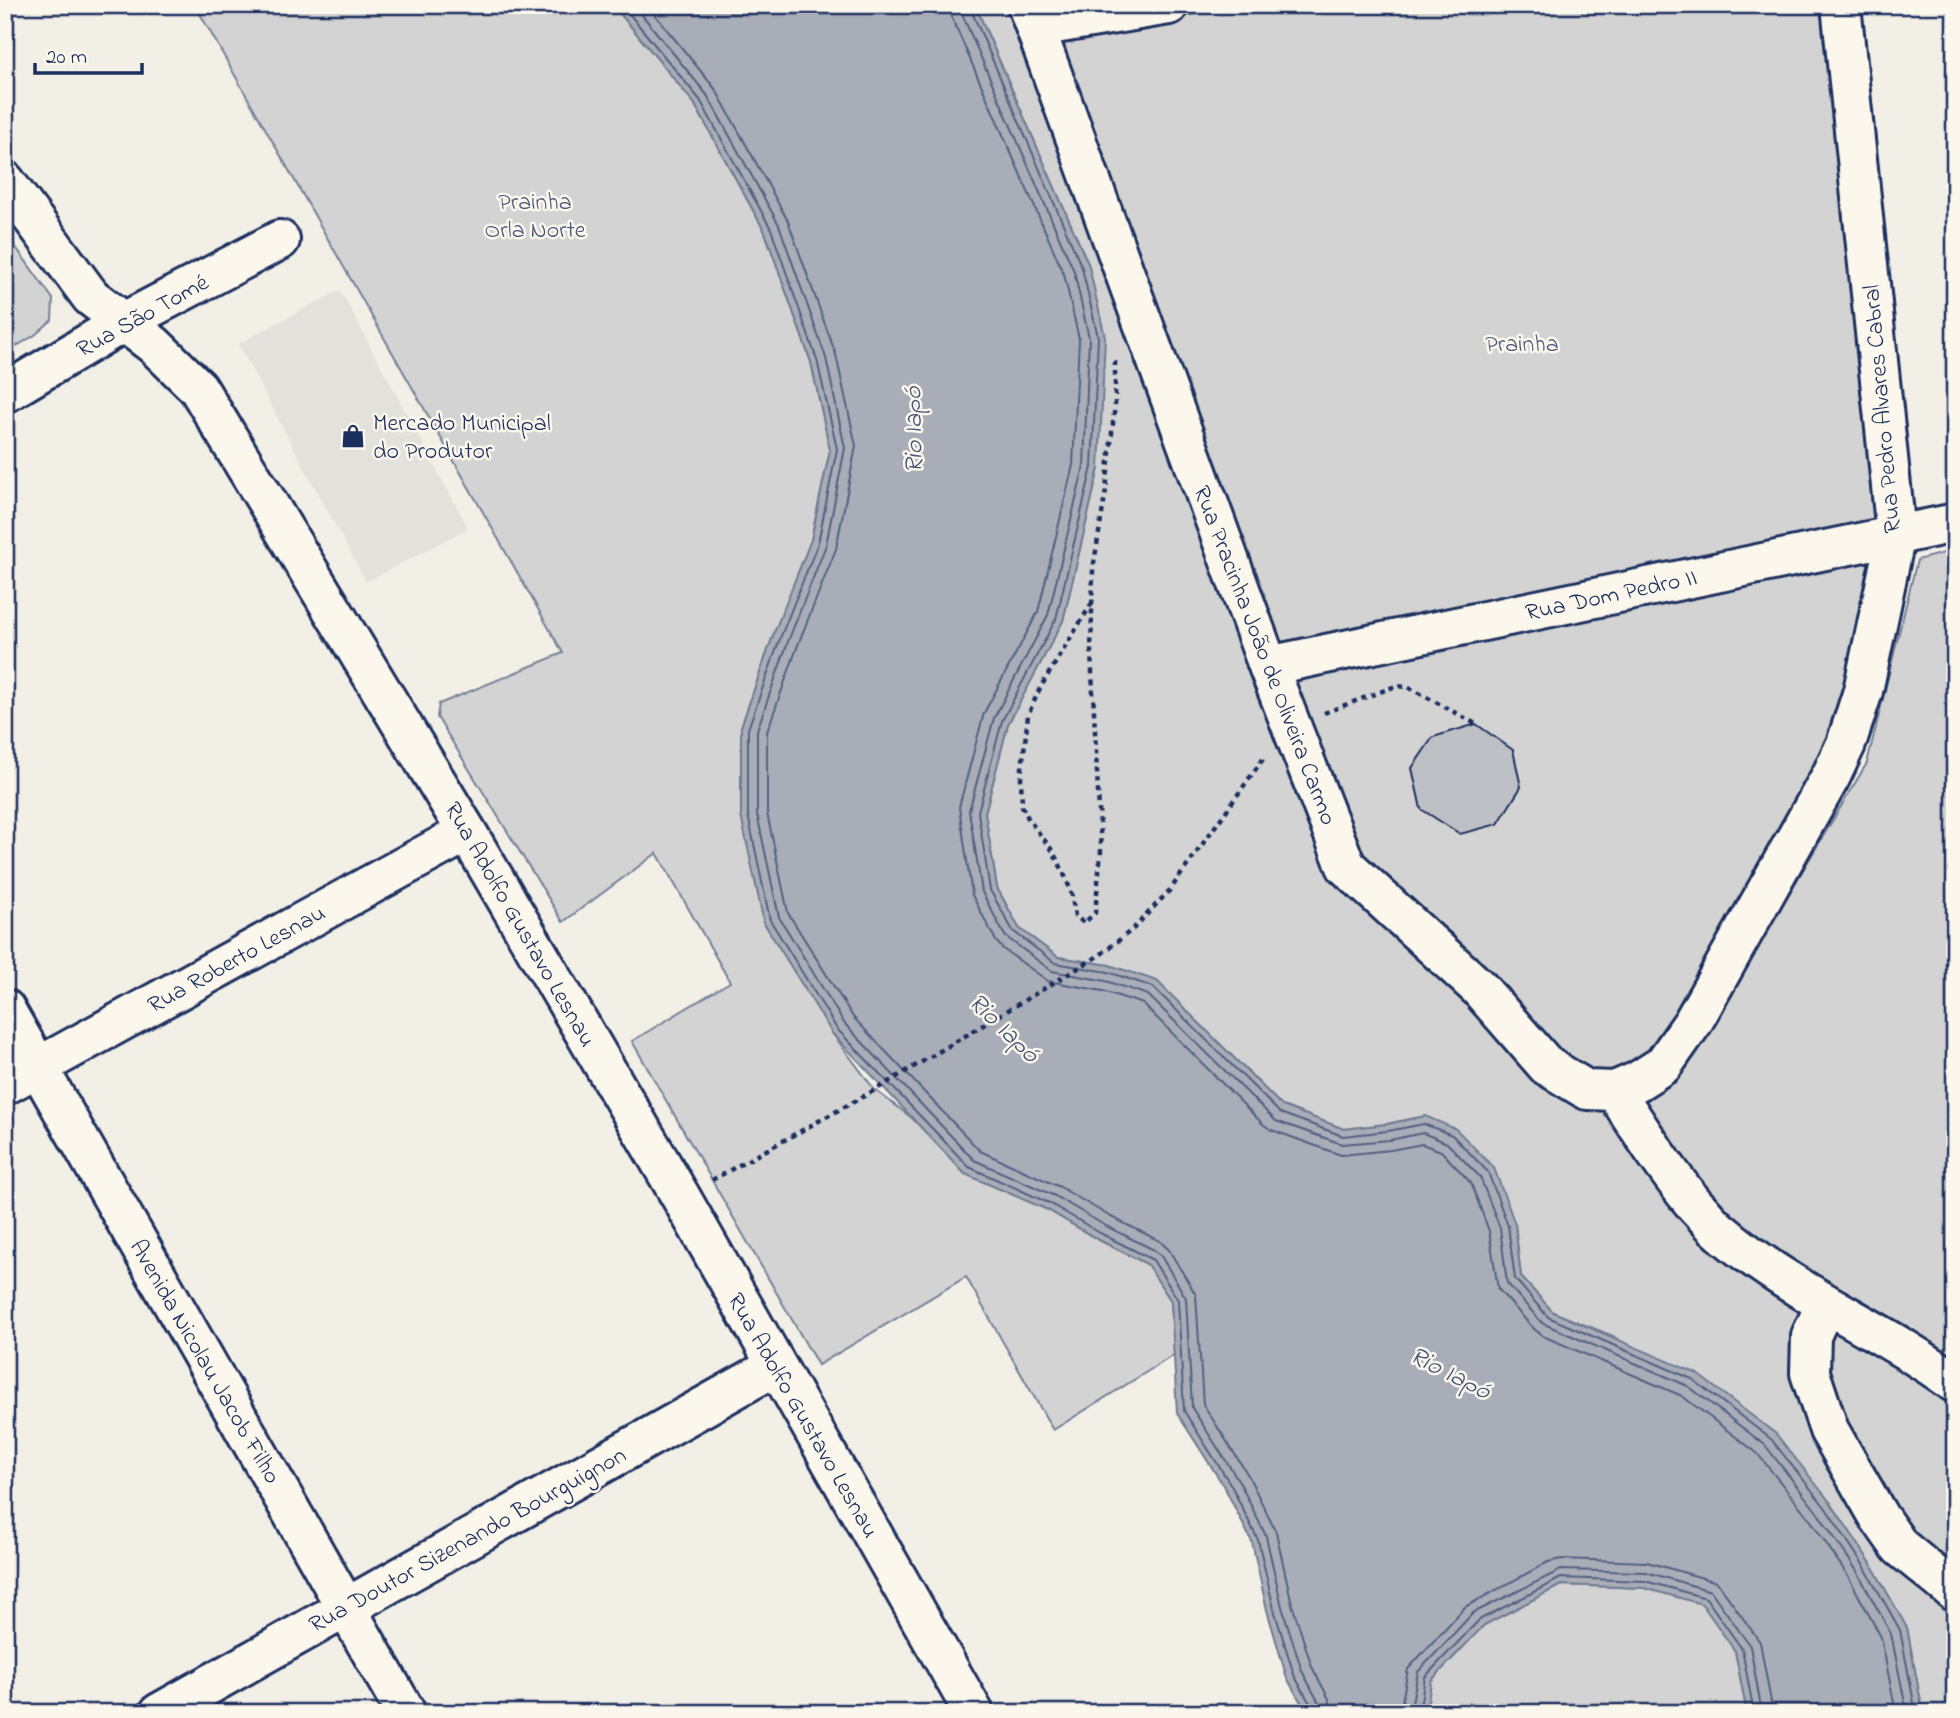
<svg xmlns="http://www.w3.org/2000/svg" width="1960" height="1718" viewBox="0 0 1960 1718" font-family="'Indie Flower',sans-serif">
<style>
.built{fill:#e2e1dc}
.green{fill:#d2d3d2;stroke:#768198;stroke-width:2}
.water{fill:#a9adb7;stroke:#707b93;stroke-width:2}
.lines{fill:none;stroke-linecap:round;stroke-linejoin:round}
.shore{stroke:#546182;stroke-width:2}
.building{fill:#bdc0c4;stroke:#1b2f5e;stroke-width:2}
.minor-casing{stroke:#1b2f5e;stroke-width:44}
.path{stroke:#1b2f5e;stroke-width:4.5;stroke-dasharray:5 5;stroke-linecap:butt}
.minor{stroke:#fbf7ec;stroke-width:38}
.labels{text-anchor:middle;stroke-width:5;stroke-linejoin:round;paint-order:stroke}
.park-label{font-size:24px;fill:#49587b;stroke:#fbf7ec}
.street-label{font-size:24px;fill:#1b2f5e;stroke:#fbf7ec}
.poi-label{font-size:24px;fill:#1b2f5e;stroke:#fbf7ec;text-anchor:start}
.water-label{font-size:26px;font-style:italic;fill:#465579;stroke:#fbf7ec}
</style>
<rect width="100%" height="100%" fill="#f2efe6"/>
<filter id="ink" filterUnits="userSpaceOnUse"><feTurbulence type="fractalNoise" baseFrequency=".0143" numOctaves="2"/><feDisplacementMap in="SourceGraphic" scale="14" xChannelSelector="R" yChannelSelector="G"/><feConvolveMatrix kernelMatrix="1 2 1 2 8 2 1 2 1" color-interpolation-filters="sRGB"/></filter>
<g filter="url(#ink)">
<path class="built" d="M340,290L468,528L366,582L238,344Z"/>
<path class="green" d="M195,5H613L694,103L765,232L811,362L830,450L811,540L774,633L741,727L832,1033L875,1090L912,1118L965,1174L1048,1210L1097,1239L1147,1264L1171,1301L1174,1355L1053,1430L966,1277L818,1365L632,1041L730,982L657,853L563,922L437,717L439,704L563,653Z
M975,5H1022L1339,868L1557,1083L1682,1072L1867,763L1917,560L1955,550V1713H1923L1907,1628L1870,1562L1830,1502L1613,1336L1553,1312L1521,1277L1515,1224L1425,1116L1387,1124L1344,1129L1282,1106L1157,981L1109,965L1058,957L1019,928L997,888L985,813L1008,724L1063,621L1099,468L1089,266Z
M1249,5H1832L1875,512L1874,554L1831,737L1656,1045L1613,1076L1586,1073L1549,1052L1453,935L1364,859L1341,820L1054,39Z
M5,232L53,299L52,320L35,335L5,353Z
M1561,1585L1644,1588L1702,1603L1735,1651L1747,1713H1426L1431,1681L1484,1625Z"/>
<path class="water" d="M613,5H975L1089,266L1105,337L1099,468L1063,621L1008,724L985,813L997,888L1019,928L1058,957L1109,965L1157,981L1282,1106L1344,1129L1387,1124L1425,1116L1456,1129L1494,1168L1515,1224L1521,1277L1553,1312L1696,1373L1776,1434L1830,1502L1870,1562L1907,1628L1923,1713H1747L1735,1651L1702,1604L1644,1588L1561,1585L1484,1625L1431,1681L1426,1713H1307L1287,1678L1267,1610L1252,1542L1225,1488L1177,1413L1171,1301L1147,1264L1097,1239L1048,1210L965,1174L832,1033L764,923L741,816V727L774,633L811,540L830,450L811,362L765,232L694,103Z"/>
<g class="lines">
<path class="shore" d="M622,5L700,100L771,229L817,360L837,449L818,543L781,636L748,729V815L770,920L837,1029L969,1167L1051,1204L1100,1233L1153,1260L1178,1300L1184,1411L1231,1485L1258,1540L1274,1609L1294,1675L1312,1707V1713
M634,5L707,95L779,225L826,358L845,448L826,545L789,639L757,730V814L779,917L844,1023L974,1160L1055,1196L1104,1225L1154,1250L1161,1256L1186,1298L1192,1408L1239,1481L1266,1536L1282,1607L1302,1671L1319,1703L1321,1713
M647,5L716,90L788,221L836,355L856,446L836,549L799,642L767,732V813L788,913L853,1017L980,1151L1060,1187L1109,1216L1160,1241L1169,1250L1196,1295L1203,1404L1248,1475L1276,1532L1292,1604L1312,1667L1329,1699L1332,1713
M950,5L952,18L1064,274L1079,339L1073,465L1038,612L984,713L959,807L972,895L996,941L1003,949L1048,981L1103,991L1143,1004L1264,1125L1272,1130L1341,1155L1391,1150L1422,1144L1441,1151L1471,1183L1489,1231L1498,1289L1534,1329L1543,1336L1682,1396L1757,1453L1809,1518L1848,1576L1881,1637L1896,1713
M960,5L962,14L1074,271L1089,338L1084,466L1048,615L994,718L969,811L982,892L1005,936L1052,971L1106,981L1148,995L1276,1121L1342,1144L1390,1140L1423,1133L1447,1143L1480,1177L1500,1228L1507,1283L1542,1323L1688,1386L1765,1445L1817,1512L1857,1571L1891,1634L1907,1713
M969,5L1082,268L1098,337L1092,467L1056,619L1002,721L978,812L990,890L1013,931L1055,963L1108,972L1153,987L1280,1113L1343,1136L1388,1131L1424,1124L1452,1135L1488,1172L1508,1226L1515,1279L1548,1317L1692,1379L1771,1439L1825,1507L1864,1566L1900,1630L1916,1713
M1400,1713L1408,1669L1465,1607L1548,1562L1561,1559L1647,1562L1717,1582L1760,1642L1773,1713
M1410,1713L1418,1672L1473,1613L1561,1570L1646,1572L1711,1591L1750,1646L1762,1713
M1419,1713L1425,1677L1479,1620L1561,1578L1645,1581L1706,1598L1742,1649L1754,1713"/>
</g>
<path class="building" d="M1476,724L1513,750L1521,787L1498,824L1460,834L1421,809L1412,768L1433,737Z"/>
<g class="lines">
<g class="minor-casing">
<path id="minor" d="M1027,5L1268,666L1346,866L1479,988L1547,1066L1587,1090L1615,1091L1638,1081L1663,1065L1693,1022L1831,776L1846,744L1863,691L1896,534L1841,5
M1037,27L1169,5
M5,181L91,297L154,345L198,388L467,832L682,1199L974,1713
M5,393L124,322L280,240
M1268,666L1955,523
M5,1009L406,1713
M5,1085L467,832
M1615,1091C1640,1130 1665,1169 1695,1205C1704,1214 1711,1224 1721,1232C1793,1294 1879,1327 1955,1383
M1825,1305L1811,1336L1810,1373L1829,1430L1879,1517L1900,1547L1955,1592
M159,1713L776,1366"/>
</g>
<path class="path" d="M1092,603L1040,688L1028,715L1021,778L1022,806L1029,820L1052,850L1062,869L1071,891L1075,916L1084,923L1095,913L1101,851L1091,652L1093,569L1106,490L1115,404V359
M1324,713L1396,686L1408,687L1476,724
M712,1180L875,1090L1100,955L1133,929L1170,890L1263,759"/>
<use href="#minor" class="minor"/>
</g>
</g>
<defs>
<g id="shop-bare" transform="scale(1.89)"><path d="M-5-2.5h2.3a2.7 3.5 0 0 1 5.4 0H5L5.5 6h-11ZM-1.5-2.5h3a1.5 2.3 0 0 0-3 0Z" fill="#1b2f5e" stroke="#fbf7ec" stroke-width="2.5" paint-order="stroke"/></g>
</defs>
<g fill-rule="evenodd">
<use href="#shop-bare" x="353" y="436"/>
</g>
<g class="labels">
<g class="park-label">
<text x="535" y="209">Prainha<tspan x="535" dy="28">Orla Norte</tspan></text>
<text x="1522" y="351">Prainha</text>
</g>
<g class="street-label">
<text transform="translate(142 315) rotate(-29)" y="8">Rua São Tomé</text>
<text transform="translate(1881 409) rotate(-95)" y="8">Rua Pedro Alvares Cabral</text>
<text transform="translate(1611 594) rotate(-12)" y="8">Rua Dom Pedro II</text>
<text transform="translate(1266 655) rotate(69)" y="8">Rua Pracinha João de Oliveira Carmo</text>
<text transform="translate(521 924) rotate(60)" y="8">Rua Adolfo Gustavo Lesnau</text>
<text transform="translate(236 958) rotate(-29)" y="8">Rua Roberto Lesnau</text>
<text transform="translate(206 1361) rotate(60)" y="8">Avenida Nicolau Jacob Filho</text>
<text transform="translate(804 1415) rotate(60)" y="8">Rua Adolfo Gustavo Lesnau</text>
<text transform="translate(467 1539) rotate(-29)" y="8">Rua Doutor Sizenando Bourguignon</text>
</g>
<g class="poi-label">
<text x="373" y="430">Mercado Municipal<tspan x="373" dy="28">do Produtor</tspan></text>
</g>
<g class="water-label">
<text transform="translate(912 430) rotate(-91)" y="9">Rio Iapó</text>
<text transform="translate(1005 1027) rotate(44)" y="9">Rio Iapó</text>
<text transform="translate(1451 1372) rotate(27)" y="9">Rio Iapó</text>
</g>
</g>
<rect width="1960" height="1718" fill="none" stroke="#fbf7ec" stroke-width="28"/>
<rect x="14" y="14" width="1932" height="1690" fill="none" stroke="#1b2f5e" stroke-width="2.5" filter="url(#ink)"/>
<path d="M35 63v10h107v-10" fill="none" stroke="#1b2f5e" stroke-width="3.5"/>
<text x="46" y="63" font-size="21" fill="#1b2f5e" stroke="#fbf7ec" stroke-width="5" paint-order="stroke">20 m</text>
</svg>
